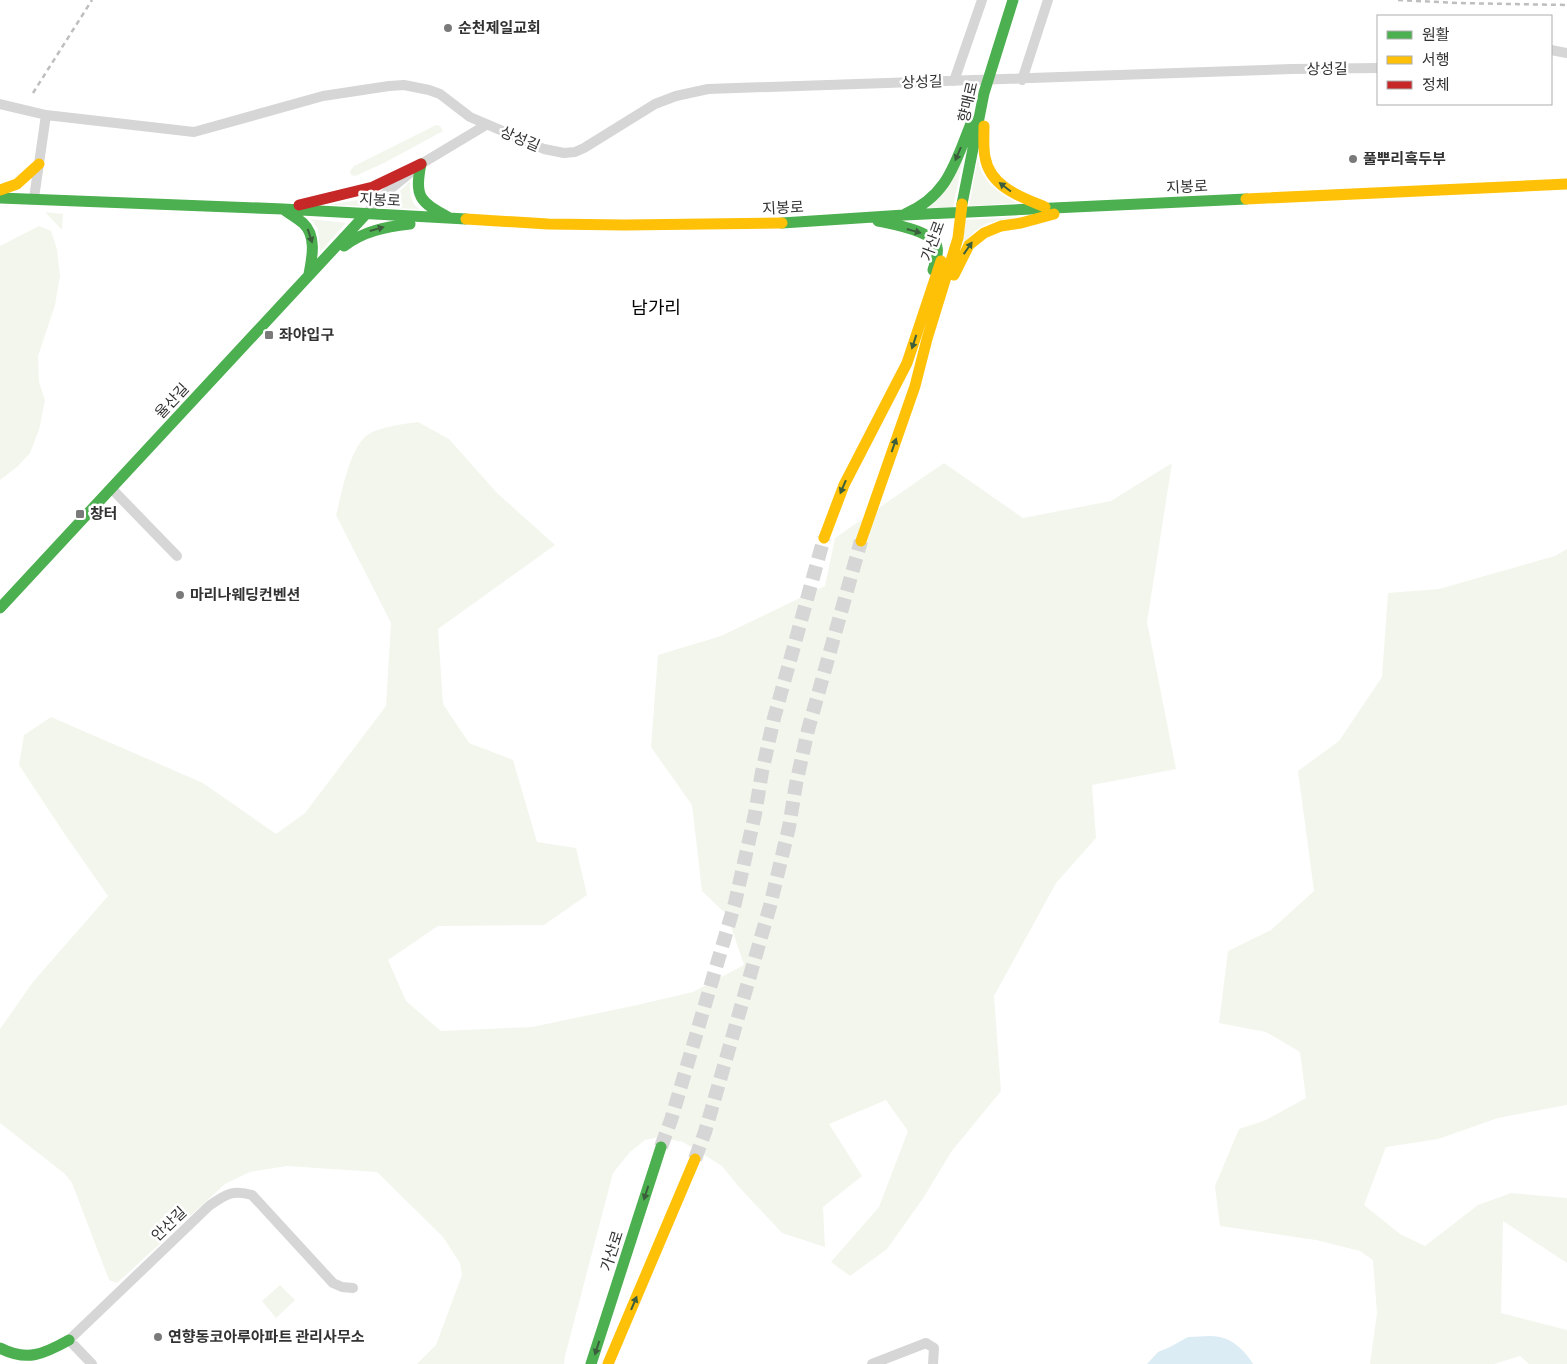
<svg xmlns="http://www.w3.org/2000/svg" width="1567" height="1364" viewBox="0 0 1567 1364" font-family="Signika,'Noto Sans KR',sans-serif">
<style>
.green{fill:#f3f6ed}
.water{fill:#dbecf4}
.lines{fill:none;stroke-linecap:round;stroke-linejoin:round}
.secondary-tunnel{stroke:#d6d6d6;stroke-width:14;stroke-dasharray:14 7;stroke-linecap:butt}
.street{stroke:#d6d6d6;stroke-width:10}
.fast{stroke:#4caf50;stroke-width:11}
.slow{stroke:#ffc107;stroke-width:11}
.jam{stroke:#c62828;stroke-width:11}
.rail{stroke:#bebebe;stroke-width:2.5;stroke-dasharray:5 4;stroke-linecap:butt}
.oneway{fill:#3b5e3c}
.poi-dot{fill:#7a7a7a;stroke:#fff;stroke-width:2}
.labels{text-anchor:middle;stroke-width:5;stroke-linejoin:round;paint-order:stroke}
.poi-label{font-size:15px;font-weight:bold;fill:#323232;stroke:#fff;text-anchor:start}
.street-label{font-size:15px;fill:#323232;stroke:#fff}
.quarter-label{font-size:18px;fill:#000;stroke:#fff}
</style>
<rect width="100%" height="100%" fill="#fff"/>
<path class="green" d="M436,125L440,126L443,131L384,163L355,176L351,175L350,171L354,166Z
M978,157C979,180 998,193 1017,203L969,206Z
M963,158L953,207L928,208Z
M410,181C409,191 411,204 419,209L384,208Z
M375,193L360,206L329,205L357,200Z
M45,212L63,214L62,230Z
M1021,217C993,221 981,220 963,245L965,220Z
M311,219L346,223L320,252L318,229Z
M39,226L51,231L57,249L60,276L55,305L38,356L39,382L45,400L39,430L30,453L17,467L0,480V246Z
M418,422L449,439L497,493L555,545L438,629L443,704L469,743L513,760L537,842L576,848L587,895L544,925L438,926L388,960L406,1001L441,1031L532,1027L637,1005L693,992L744,965L727,915L702,891L692,805L651,747L658,655L721,636L825,586L835,538L944,463L1023,518L1111,501L1172,463L1147,622L1176,769L1092,785L1096,838L1056,883L994,996L1001,1091L951,1152L924,1197L887,1249L850,1276L831,1262L879,1207L908,1131L886,1100L829,1124L862,1176L823,1207L825,1247L782,1233L739,1187L722,1166L683,1142L659,1137L645,1140L630,1152L613,1173L565,1356L564,1364H417L436,1345L462,1275L460,1263L443,1237L377,1172L287,1166L250,1172L225,1184L117,1283L109,1280L72,1183L65,1174L0,1123V1029L33,982L108,896L64,833L19,765L24,735L51,717L203,783L276,834L305,813L386,706L391,623L336,515C342,492 349,451 366,436C377,427 404,424 418,422Z
M1567,549V1105L1498,1118L1438,1139L1386,1147L1364,1205L1400,1234L1425,1246L1478,1205L1511,1193L1567,1198V1263L1503,1221L1501,1313L1567,1330V1364H1529L1520,1356L1494,1364H1370L1377,1313L1373,1260L1360,1251L1316,1240L1220,1226L1215,1186L1239,1129L1266,1120L1306,1098L1300,1052L1266,1032L1219,1023L1228,951L1271,930L1314,891L1298,771L1339,741L1382,677L1388,593L1439,589L1555,556Z
M280,1285L295,1300L276,1318L262,1301Z"/>
<path class="water" d="M1188,1337C1198,1337 1210,1335 1220,1337C1234,1340 1246,1352 1253,1364H1147L1158,1352L1170,1347Z"/>
<g class="lines">
<path class="secondary-tunnel" d="M661,1147L671,1120L735,903L755,814L762,772L774,718L824,538
M695,1159L705,1132L770,906L789,827L796,784L808,730L861,541"/>
<path class="street" d="M1551,50L1567,53
M1022,80L1048,0
M954,81L982,0
M0,104L46,115L194,132L323,96L389,86L404,85L429,90L440,94L470,117L544,149L564,153L575,152L584,148L655,104L676,96L708,89L1292,69L1378,68
M34,198L46,115
M366,214L389,190L421,164L486,125
M112,489L177,556
M92,1364L69,1340L209,1206C225,1195 232,1189 252,1195L333,1283L342,1287L353,1288
M872,1364L926,1343L934,1348L933,1364"/>
<path class="fast" d="M421,164C414,197 420,202 448,217
M0,198L283,209L466,219
M962,204L984,93L1013,0
M283,209C290,214 297,218 303,223C317,236 312,258 309,274
M905,214C949,195 955,162 972,121
M878,221C892,224 934,231 937,247C939,254 935,263 933,270
M782,223L904,215L1246,199
M344,246C364,231 385,227 410,224
M0,608L366,214
M0,1348C27,1362 44,1354 69,1340
M591,1364L661,1147"/>
<path class="slow" d="M984,126C984,136 983,147 985,157C990,187 1021,197 1045,207
M0,190L17,184L39,164
M1246,199L1567,184
M466,219L548,224L625,225L782,223
M954,275L969,245L984,233L1001,226L1021,223L1054,214
M824,538L844,485L907,363L941,261
M861,541L915,386L927,339L958,238L962,204
M608,1364L695,1159"/>
<path class="jam" d="M299,205L373,187L421,164"/>
<path class="rail" d="M1398,0L1457,3L1567,5
M33,93L92,0"/>
</g>
<defs><path id="oneway-solid" d="M-6-.8H1V-3.2L6.5 0L1 3.2V.8H-6Z" transform="scale(1.25)"/></defs>
<g class="oneway">
<use href="#oneway-solid" transform="translate(958 154) rotate(113)"/>
<use href="#oneway-solid" transform="translate(1005 187) rotate(-143)"/>
<use href="#oneway-solid" transform="translate(377 229) rotate(-16)"/>
<use href="#oneway-solid" transform="translate(914 231) rotate(16)"/>
<use href="#oneway-solid" transform="translate(310 236) rotate(72)"/>
<use href="#oneway-solid" transform="translate(968 248) rotate(-55)"/>
<use href="#oneway-solid" transform="translate(914 342) rotate(108)"/>
<use href="#oneway-solid" transform="translate(894 445) rotate(-71)"/>
<use href="#oneway-solid" transform="translate(843 487) rotate(113)"/>
<use href="#oneway-solid" transform="translate(646 1193) rotate(108)"/>
<use href="#oneway-solid" transform="translate(634 1303) rotate(-67)"/>
<use href="#oneway-solid" transform="translate(597 1348) rotate(108)"/>
</g>
<g class="poi-dot">
<circle cx="448" cy="28" r="5"/>
<circle cx="1353" cy="159" r="5"/>
<rect x="264" y="330" width="10" height="10" rx="2.5"/>
<rect x="75" y="509" width="10" height="10" rx="2.5"/>
<circle cx="180" cy="595" r="5"/>
<circle cx="158" cy="1337" r="5"/>
</g>
<g class="labels">
<g class="poi-label">
<text x="458" y="33">순천제일교회</text>
<text x="1363" y="164">풀뿌리흑두부</text>
<text x="279" y="340">좌야입구</text>
<text x="90" y="519">창터</text>
<text x="190" y="600">마리나웨딩컨벤션</text>
<text x="168" y="1342">연향동코아루아파트 관리사무소</text>
</g>
<g class="street-label">
<text transform="translate(1327 69) rotate(-1)" y="5">상성길</text>
<text transform="translate(922 82) rotate(-2)" y="5">상성길</text>
<text transform="translate(968 102) rotate(-77)" y="5">향매로</text>
<text transform="translate(520 139) rotate(23)" y="5">상성길</text>
<text transform="translate(1187 187) rotate(-3)" y="5">지봉로</text>
<text transform="translate(380 200) rotate(3)" y="5">지봉로</text>
<text transform="translate(783 208) rotate(-3)" y="5">지봉로</text>
<text transform="translate(933 241) rotate(-70)" y="5">가산로</text>
<text transform="translate(172 401) rotate(-47)" y="5">율산길</text>
<text transform="translate(169 1224) rotate(-44)" y="5">안산길</text>
<text transform="translate(612 1251) rotate(-72)" y="5">가산로</text>
</g>
<g class="quarter-label">
<text x="656" y="314">남가리</text>
</g>
</g>
<rect x="1377" y="15" width="175" height="90" fill="#ffffff" stroke="#adadad"/>
<rect x="1387" y="31" width="25" height="8" fill="#4caf50" stroke="#adadad"/>
<text x="1422" y="40" font-size="15" fill="#323232">원활</text>
<rect x="1387" y="56" width="25" height="8" fill="#ffc107" stroke="#adadad"/>
<text x="1422" y="65" font-size="15" fill="#323232">서행</text>
<rect x="1387" y="81" width="25" height="8" fill="#c62828" stroke="#adadad"/>
<text x="1422" y="90" font-size="15" fill="#323232">정체</text>
</svg>
